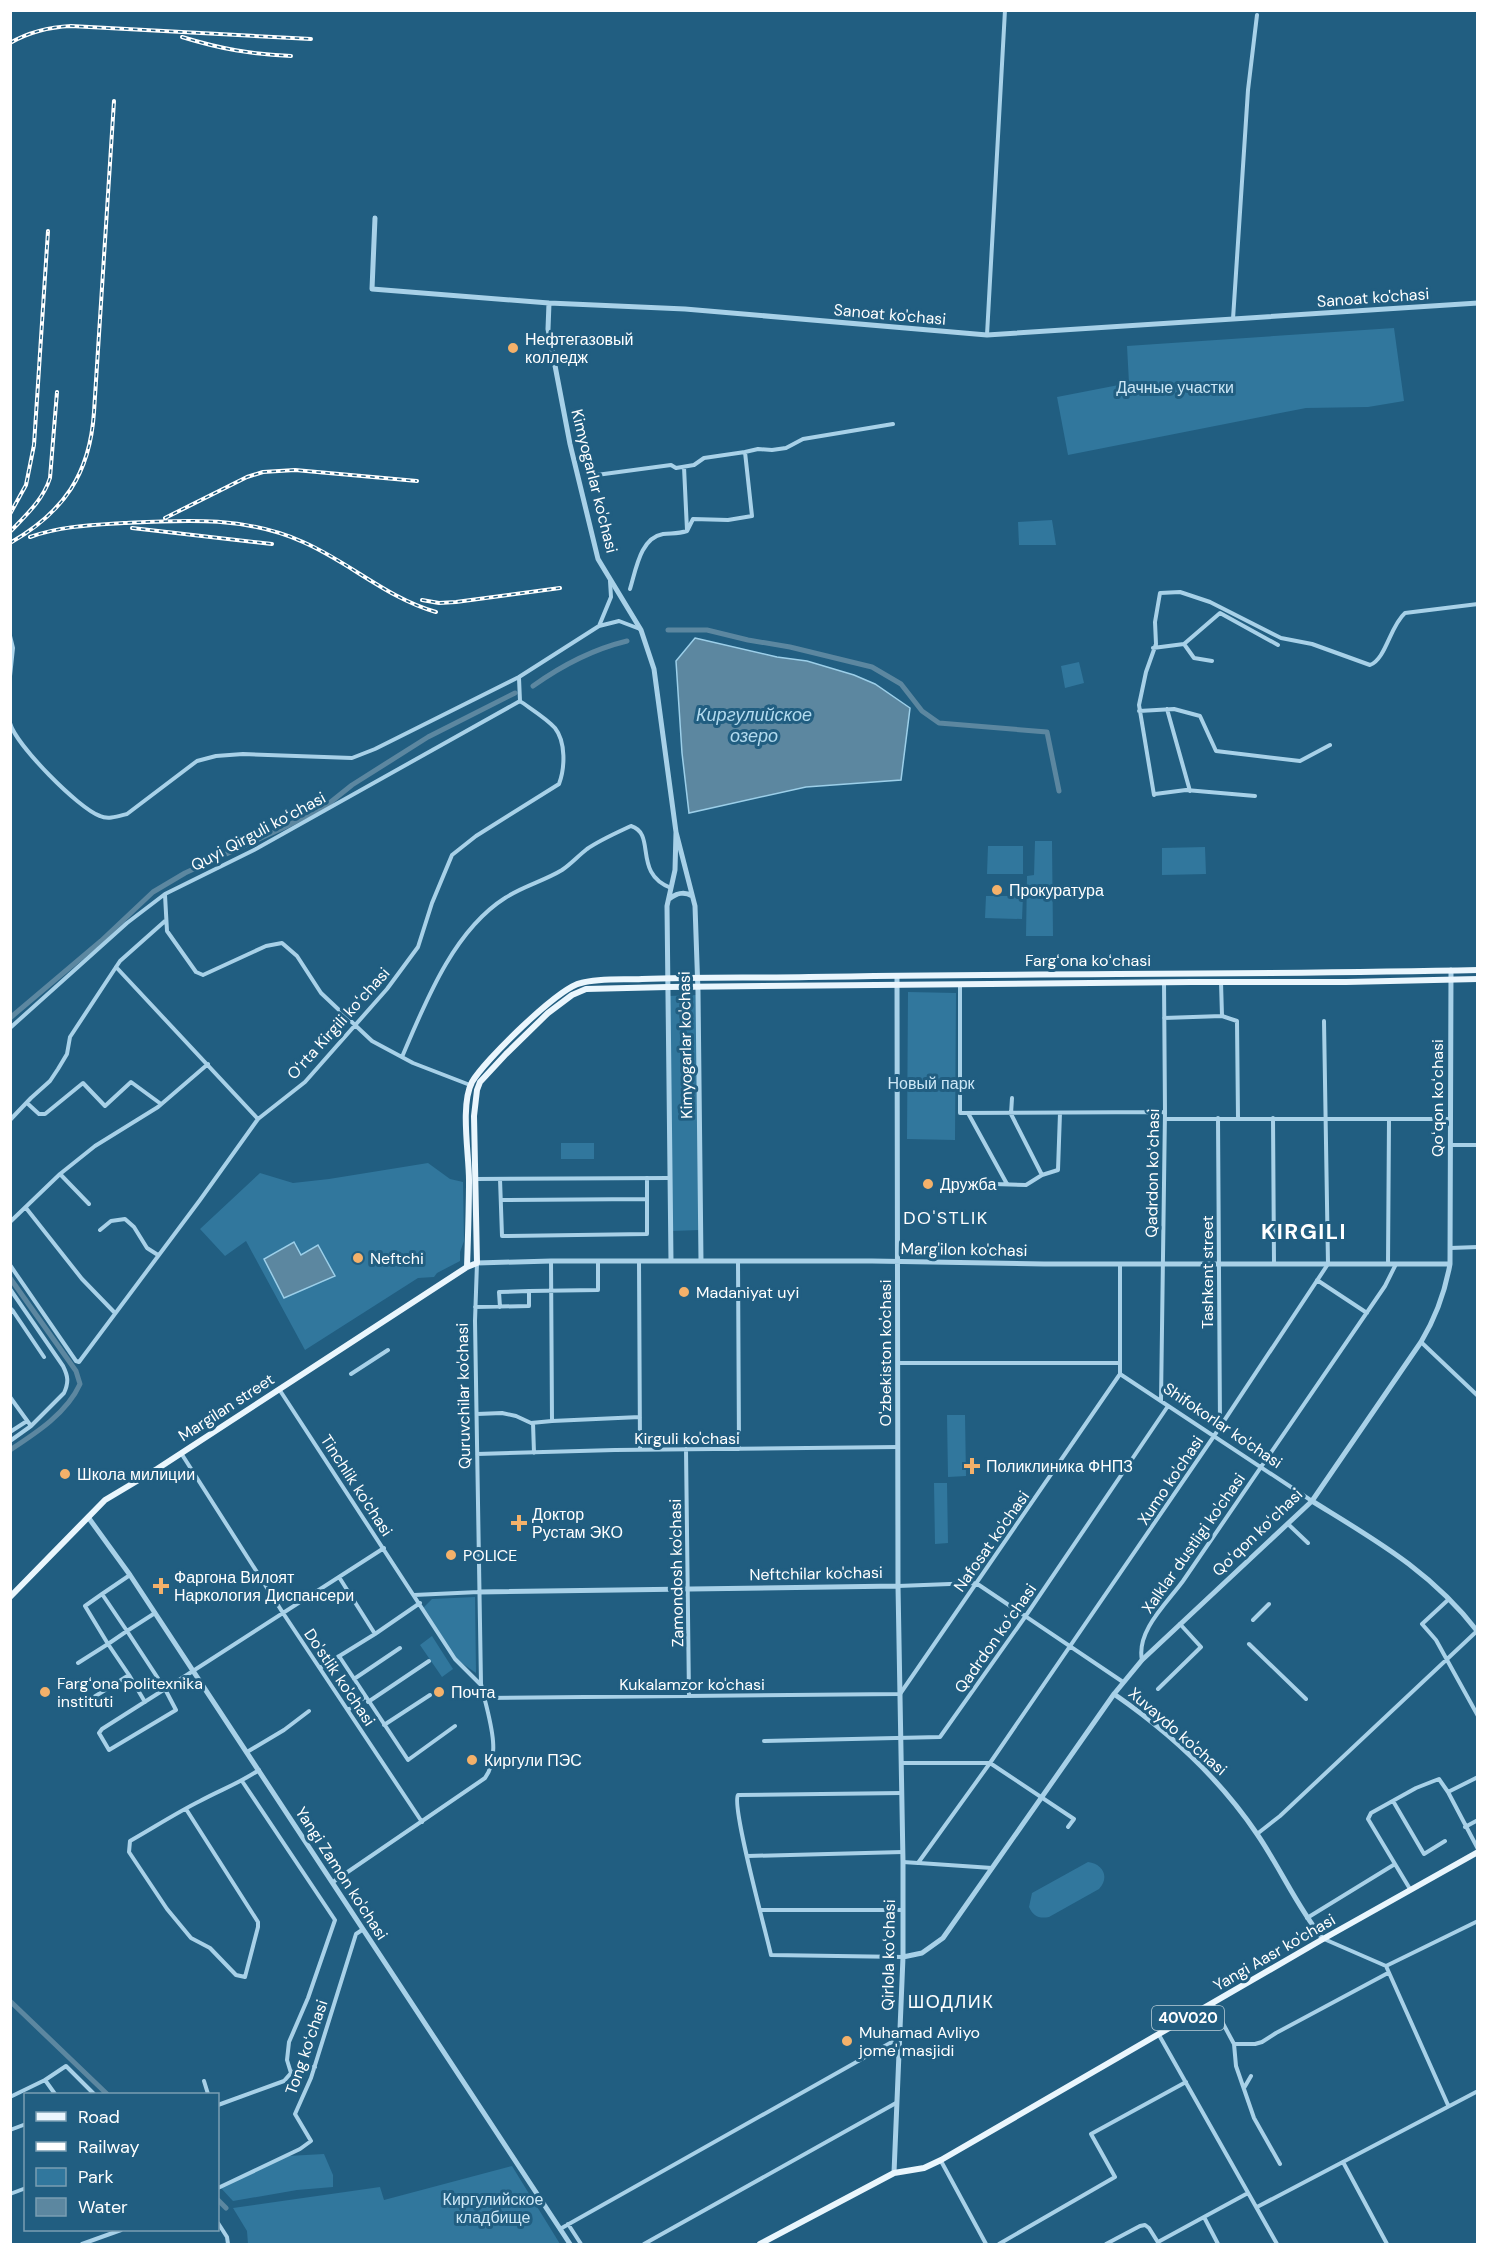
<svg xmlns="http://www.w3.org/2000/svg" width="1488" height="2255" viewBox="0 0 1488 2255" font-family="'DM Sans',sans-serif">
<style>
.green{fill:#31779d}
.water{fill:#5c87a0;stroke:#9ccfe9;stroke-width:1.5}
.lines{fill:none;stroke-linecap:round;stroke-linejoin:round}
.canal{stroke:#5c87a0;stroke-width:5}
.minor{stroke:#a8d1e8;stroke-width:4}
.tertiary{stroke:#a8d1e8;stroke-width:5}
.primary{stroke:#eaf6fd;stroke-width:6}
.rail-casing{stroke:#fff;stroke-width:4}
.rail{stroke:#215e81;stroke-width:1.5;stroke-dasharray:4.5;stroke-linecap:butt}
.poi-dot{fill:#f4b16a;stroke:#215e81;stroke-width:2}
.labels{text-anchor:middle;stroke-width:6;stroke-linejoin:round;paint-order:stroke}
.shield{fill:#215e81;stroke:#bccfd9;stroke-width:1.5}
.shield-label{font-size:15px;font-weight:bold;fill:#fff}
.street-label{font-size:16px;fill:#fff;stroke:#215e81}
.poi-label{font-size:16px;fill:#fff;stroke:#215e81;text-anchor:start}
.park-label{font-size:16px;fill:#cce7f6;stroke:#215e81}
.water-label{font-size:18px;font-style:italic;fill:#b3dbef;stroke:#215e81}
.neighbourhood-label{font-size:18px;letter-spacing:1.5px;fill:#fff;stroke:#215e81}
.district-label{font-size:22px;font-weight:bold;letter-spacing:1.5px;fill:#fff;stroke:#215e81}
</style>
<rect width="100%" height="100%" fill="#215e81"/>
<path class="green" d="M1394,328L1404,401L1368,407L1306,408L1068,455L1057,397L1129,383L1127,346Z
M1052,520L1056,545H1019L1018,522Z
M1079,662L1084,683L1065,688L1061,666Z
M1035,841H1052L1053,936H1026L1027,876L1034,875Z
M988,846H1023V874H987Z
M1205,847L1206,874L1162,875V848Z
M986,896H1023L1022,919L985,918Z
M908,992L956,993L955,1140L907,1139Z
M698,995L700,1230L671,1231L668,996Z
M561,1143H594V1159H561Z
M428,1163L450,1179L463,1182L464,1241L460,1252V1261L437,1273L434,1277L418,1278L305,1350L246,1241L225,1256L200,1229L260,1173L293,1183L329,1179Z
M947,1415H965L966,1476L948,1477Z
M934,1483H947L948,1543L935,1544Z
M475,1597L476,1673L456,1659L423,1608L432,1599Z
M432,1636L453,1669L442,1677L420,1645Z
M1088,1862C1103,1864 1110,1877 1099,1889L1049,1917C1039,1919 1033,1916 1029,1907L1032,1893Z
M324,2154L333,2175V2187L297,2190L233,2201L220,2187L288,2156Z
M512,2166L560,2244H248L247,2231L233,2208L380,2187L384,2200Z"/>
<path class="water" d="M695,638L777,657L807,661L854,675L875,684L910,708L901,780L806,787L689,813L682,753L676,661Z
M294,1242L301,1255L318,1245L335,1276L284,1298L264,1259Z"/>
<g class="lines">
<path class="canal" d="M668,630H707L748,640L790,647L872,667L901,684L922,711L939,723L1047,732L1059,791
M533,686C561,666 594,649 627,641
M10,1018L101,941L153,892L185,873L285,827L327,805L352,785L428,737L515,693
M10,1278L76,1371L80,1384C67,1413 36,1433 10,1450
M10,2001L107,2094
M218,2200L226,2208"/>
<path class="minor" d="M1233,319L1248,90L1257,15
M987,335L1005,10
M684,467L687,530
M589,476L671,465L676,468L694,465L704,458L745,452
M630,589C636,570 640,538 663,534C672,533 678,534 687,531L693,519L728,520L752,516L745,452L758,449L772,450L786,448L803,439L893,424
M599,626L611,597L610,581
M10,636L13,648L10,676
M1184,644L1194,658L1212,661
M1153,648L1184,644L1220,613L1278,645
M1167,709L1190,791
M1139,711L1174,709L1200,716L1216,751L1300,761L1330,745
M10,723C16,745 78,808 100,816C108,820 119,816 127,814L197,761L216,756L243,754L352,758L375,749L519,677L599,626L619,621L640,629
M1155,794L1186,790L1255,796
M1154,795L1139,705L1146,672L1156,644L1155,622L1160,593L1180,592L1210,602L1281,638L1312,644L1370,665C1386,659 1390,626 1405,613L1478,604
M165,895L167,931L196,972L203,975L266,946L282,943L297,956L321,993L372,1041L413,1063L470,1085
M116,967L258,1119
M960,985V1113L1165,1112
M1222,1016L1237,1021L1238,1118
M1164,1018L1222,1016L1221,982
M10,1028L127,923L165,894L254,850L520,701L519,678
M402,1057C425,1003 453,931 505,898C523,886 544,881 562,870C571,864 578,856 587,849C600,840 616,833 631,826C657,834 632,873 671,888
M27,1103L39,1114H45L83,1083L105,1106L131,1082L161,1104
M968,1113L1007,1184
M1218,1118L1220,1426
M1273,1118L1274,1264
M1165,1119H1450
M10,1120L31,1098L50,1081L58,1069L67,1054L70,1037L120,961L165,921
M1450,1145H1478
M60,1174L89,1204
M1042,1175L1058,1170L1060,1113
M476,1179L670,1178
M500,1179L502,1236L647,1234V1199L501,1200
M962,1183L1026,1185L1042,1175L1011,1114L1012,1098
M647,1199V1178
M26,1208L82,1279L114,1312
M10,1222L60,1174L95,1146L158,1107L208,1064
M100,1230L111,1221L125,1219L134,1227L147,1248L158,1255
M1450,1248L1478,1247
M639,1261L640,1450
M738,1261L739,1449
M1388,1264L1389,1119
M10,1265L76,1361L79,1362L200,1200L258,1119L305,1082L387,989L418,947L432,903L452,855L476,836L559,784C565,768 566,742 555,728C546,718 531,709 520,701
M1317,1280L1367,1313
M10,1289L63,1366C68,1376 69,1382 64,1393L31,1426L10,1441
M475,1307L529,1306V1291L598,1290V1261
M500,1307L499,1292L529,1291
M10,1308L13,1311L10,1313
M13,1311L44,1357
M1421,1342L1478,1396
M898,1363H1120
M351,1374L388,1350
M1120,1374L1312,1501
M279,1389L455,1659L480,1684
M10,1397L31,1426
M1161,1401L1165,1112L1164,982
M477,1414L502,1413L516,1416L531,1423L552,1421L551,1261
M552,1421L640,1417
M533,1423L534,1453
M10,1432L27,1421
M686,1449L689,1696
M181,1453L283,1613L422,1822
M477,1454L615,1450L898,1447
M1288,1524L1308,1543
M898,1586L976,1583L1123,1682
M102,1594L130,1575
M414,1595L479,1592
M1449,1599L1422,1624L1436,1640L1478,1716
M1253,1620L1269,1604
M375,1634L420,1603
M1249,1644L1306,1699
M339,1656L408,1760L455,1726
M1142,1660C1136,1631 1167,1603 1183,1581L1385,1286L1396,1264
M78,1663L108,1644L85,1606L102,1594L127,1631L155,1613
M320,1668L375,1634L339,1577
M129,1675L145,1702
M354,1679L400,1648
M1158,1689L1201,1647L1180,1624
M94,1697L129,1675L108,1644L127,1631L165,1689L102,1729L99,1733L109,1750L176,1710L165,1689L384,1548
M484,1698L900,1694L1120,1374V1264
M368,1702L429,1661
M348,1710L365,1697
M384,1725L430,1695
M764,1741L940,1737L1025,1617L1168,1406
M247,1752L284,1730L309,1711
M902,1763H990L1074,1819L1068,1827
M1448,1792L1478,1849
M902,1793L738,1795C731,1806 766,1932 771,1955L903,1957
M1393,1801L1424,1854L1445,1841
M186,1809L258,1922V1927L245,1977L236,1975L210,1948L191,1938L167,1909L129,1852L130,1841C153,1828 176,1813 200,1801C220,1790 240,1783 259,1770
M1465,1827L1478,1820
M1257,1834L1280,1816L1477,1631
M748,1856L903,1852
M903,1862L918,1863L990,1763L1214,1436L1328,1264L1324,1021
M919,1863L992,1868
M1395,1864L1410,1889
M333,1882L485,1778C503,1753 487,1712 481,1684L475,1321L477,1263
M761,1910H903
M1307,1918L1395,1864L1368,1819L1371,1813L1416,1788L1439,1779L1448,1792L1478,1777
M1324,1939L1386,1966L1448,2105
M1386,1966L1478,1921
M1212,2003L1234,2044L1236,2066L1254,2118L1280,2164
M1159,2035L1277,2244
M1234,2044H1255L1262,2042L1276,2033L1388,1973
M291,2073L298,2069L315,2067
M204,2081L208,2094
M1244,2088L1251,2076
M55,2094L45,2080L66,2066L94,2094
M10,2097L45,2080
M218,2105L284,2081L291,2073L287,2060L289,2042L308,1998L335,1920L242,1781
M10,2130L26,2124
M941,2161L986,2244
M1343,2162L1387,2244
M218,2188L300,2149L311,2141L295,2114L311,2078L356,1934L362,1930
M10,2194L26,2188
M1257,2207L1478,2091
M1204,2217L1218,2244
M218,2223L227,2237L228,2244
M568,2224L581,2244
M560,2229L899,2038
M1158,2242L1248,2193
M82,2244L121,2230
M644,2244L896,2103
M999,2244L1115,2177L1091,2134L1186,2082
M1106,2244L1140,2226L1145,2225L1149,2228L1159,2244"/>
<path class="tertiary" d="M375,218L372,289L549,303L685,309L987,335L1478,303
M549,303L548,329L570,444L598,559L641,630L654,669L676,832
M669,899C677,893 684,891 692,896
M671,1261L667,906L675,870L676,832L695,906L698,992L701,1261
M477,1263L551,1261H872L1044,1264H1450
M1312,1501C1375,1540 1431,1571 1478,1632
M88,1517L130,1575L570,2244
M479,1592L898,1586
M1114,1694C1169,1732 1220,1779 1257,1834C1281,1869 1297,1907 1323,1939
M903,1957L922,1953L943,1938L1114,1694L1142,1660L1312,1501L1421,1342C1436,1317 1445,1292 1450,1264L1451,970
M894,2173L903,1957V1862L898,1586L897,976"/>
<path class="primary" d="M467,1267C468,1238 469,1209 469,1180C469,1154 460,1105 472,1082C484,1061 558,988 581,983C600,978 623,980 642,979C698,977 754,978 809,977C1032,973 1255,975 1478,970
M10,1597L105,1500L157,1469L467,1267L477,1263L474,1116L477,1090L480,1082L506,1054L548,1013L572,995L586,989L668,987L1191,982H1346L1478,979
M760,2244L894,2173L924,2168L941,2160L1323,1939L1478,1852"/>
<g class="rail-casing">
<path id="rail" d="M182,37C221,49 250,54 291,56
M10,43C29,32 50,27 71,26L311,39
M10,514L26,485L34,445L48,231
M165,518L247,477L263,472L295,470L417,481
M132,528L272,544
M10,532C26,515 43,500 50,478L57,392
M30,537C61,526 92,525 124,523C185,520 246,516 303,542C349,562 387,598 436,612
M10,543C64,512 90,474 94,412L114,101
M422,600L439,603L456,602L560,588"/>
</g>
<use href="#rail" class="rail"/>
</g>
<g class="poi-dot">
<circle cx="513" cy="348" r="6"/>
<circle cx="997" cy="890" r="6"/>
<circle cx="928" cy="1184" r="6"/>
<circle cx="358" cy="1258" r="6"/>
<circle cx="684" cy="1292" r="6"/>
<path d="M969 1457h6v6h6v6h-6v6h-6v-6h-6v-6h6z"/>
<circle cx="65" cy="1474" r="6"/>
<path d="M516 1514h6v6h6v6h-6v6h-6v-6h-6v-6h6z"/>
<circle cx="451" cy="1555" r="6"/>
<path d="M158 1577h6v6h6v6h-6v6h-6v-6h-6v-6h6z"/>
<circle cx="45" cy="1692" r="6"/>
<circle cx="439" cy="1692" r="6"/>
<circle cx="472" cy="1760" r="6"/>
<circle cx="847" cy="2041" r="6"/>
</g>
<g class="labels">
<rect class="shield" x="1152" y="2006" width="72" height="24" rx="4.5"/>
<g class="shield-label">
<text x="1188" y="2023">40V020</text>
</g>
<g class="street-label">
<text transform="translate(1373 297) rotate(-4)" y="6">Sanoat ko'chasi</text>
<text transform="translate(890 314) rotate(5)" y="6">Sanoat ko'chasi</text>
<text transform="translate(595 481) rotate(76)" y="6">Kimyogarlar ko'chasi</text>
<text transform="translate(258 831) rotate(-28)" y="6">Quyi Qirguli koʻchasi</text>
<text x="1088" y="966">Fargʻona koʻchasi</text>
<text transform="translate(338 1023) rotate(-48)" y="6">Oʻrta Kirgili koʻchasi</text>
<text transform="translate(685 1045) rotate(-91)" y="6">Kimyogarlar ko'chasi</text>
<text transform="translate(1437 1098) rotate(-90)" y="6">Qoʻqon koʻchasi</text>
<text transform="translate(1152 1173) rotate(-89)" y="6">Qadrdon koʻchasi</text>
<text transform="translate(964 1249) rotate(1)" y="6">Marg'ilon ko'chasi</text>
<text transform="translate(1207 1272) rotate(-90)" y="6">Tashkent street</text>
<text transform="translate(885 1353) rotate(-90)" y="6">O'zbekiston ko'chasi</text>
<text transform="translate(463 1396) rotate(-91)" y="6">Quruvchilar ko'chasi</text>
<text transform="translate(226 1407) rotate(-33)" y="6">Margilan street</text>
<text transform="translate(1223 1425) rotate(34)" y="6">Shifokorlar ko'chasi</text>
<text x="687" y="1444">Kirguli ko'chasi</text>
<text transform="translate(1170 1480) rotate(-56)" y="6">Xumo ko'chasi</text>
<text transform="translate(357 1485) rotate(57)" y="6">Tinchlik ko'chasi</text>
<text transform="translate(1257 1532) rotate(-44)" y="6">Qoʻqon koʻchasi</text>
<text transform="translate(991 1541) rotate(-55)" y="6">Nafosat ko'chasi</text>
<text transform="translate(1193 1543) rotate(-55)" y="6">Xalklar dustligi ko'chasi</text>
<text transform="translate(676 1573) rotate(-91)" y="6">Zamondosh ko'chasi</text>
<text transform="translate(816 1573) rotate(-1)" y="6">Neftchilar ko'chasi</text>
<text transform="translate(995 1638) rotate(-55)" y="6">Qadrdon koʻchasi</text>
<text transform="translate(340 1677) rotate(56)" y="6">Do'stlik ko'chasi</text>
<text x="692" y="1690">Kukalamzor ko'chasi</text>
<text transform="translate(1178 1731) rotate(41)" y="6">Xuvaydo ko'chasi</text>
<text transform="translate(342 1873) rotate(57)" y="6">Yangi Zamon ko'chasi</text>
<text transform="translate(1274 1952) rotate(-30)" y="6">Yangi Aasr ko'chasi</text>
<text transform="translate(888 1955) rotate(-89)" y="6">Qirlola koʻchasi</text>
<text transform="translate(306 2047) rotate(-71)" y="6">Tong koʻchasi</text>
</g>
<g class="poi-label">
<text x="525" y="345">Нефтегазовый<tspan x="525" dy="18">колледж</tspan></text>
<text x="1009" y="896">Прокуратура</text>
<text x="940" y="1190">Дружба</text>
<text x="370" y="1264">Neftchi</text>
<text x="696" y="1298">Madaniyat uyi</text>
<text x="986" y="1472">Поликлиника ФНПЗ</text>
<text x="77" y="1480">Школа милиции</text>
<text x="532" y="1520">Доктор<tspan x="532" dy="18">Рустам ЭКО</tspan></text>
<text x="463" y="1561">POLICE</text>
<text x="174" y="1583">Фаргона Вилоят<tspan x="174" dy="18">Наркология Диспансери</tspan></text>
<text x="57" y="1689">Fargʻona politexnika<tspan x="57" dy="18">instituti</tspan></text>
<text x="451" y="1698">Почта</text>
<text x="484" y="1766">Киргули ПЭС</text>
<text x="859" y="2038">Muhamad Avliyo<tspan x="859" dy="18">jome' masjidi</tspan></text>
</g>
<g class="park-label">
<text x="1175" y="393">Дачные участки</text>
<text x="931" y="1089">Новый парк</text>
<text x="493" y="2205">Киргулийское<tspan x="493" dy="18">кладбище</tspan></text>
</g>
<g class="water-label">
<text x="754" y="721">Киргулийское<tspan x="754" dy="21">озеро</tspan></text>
</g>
<g class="neighbourhood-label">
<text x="946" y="1224">DO'STLIK</text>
<text x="951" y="2008">ШОДЛИК</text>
</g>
<g class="district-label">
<text x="1304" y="1239">KIRGILI</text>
</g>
</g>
<rect width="1488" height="2255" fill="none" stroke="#ffffff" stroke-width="24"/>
<rect x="24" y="2093" width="195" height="138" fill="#215e81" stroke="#7a9eb3" stroke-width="1.5"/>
<rect x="36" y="2112" width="30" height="9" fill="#eaf6fd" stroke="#7a9eb3" stroke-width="1.5"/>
<text x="78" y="2123" font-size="18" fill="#ffffff">Road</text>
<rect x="36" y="2142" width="30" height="9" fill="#ffffff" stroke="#7a9eb3" stroke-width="1.5"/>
<text x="78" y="2153" font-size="18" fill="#ffffff">Railway</text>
<rect x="36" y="2168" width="30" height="18" fill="#31779d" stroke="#7a9eb3" stroke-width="1.5"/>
<text x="78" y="2183" font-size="18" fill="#ffffff">Park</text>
<rect x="36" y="2198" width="30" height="18" fill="#5c87a0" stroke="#7a9eb3" stroke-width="1.5"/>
<text x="78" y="2213" font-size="18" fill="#ffffff">Water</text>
</svg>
